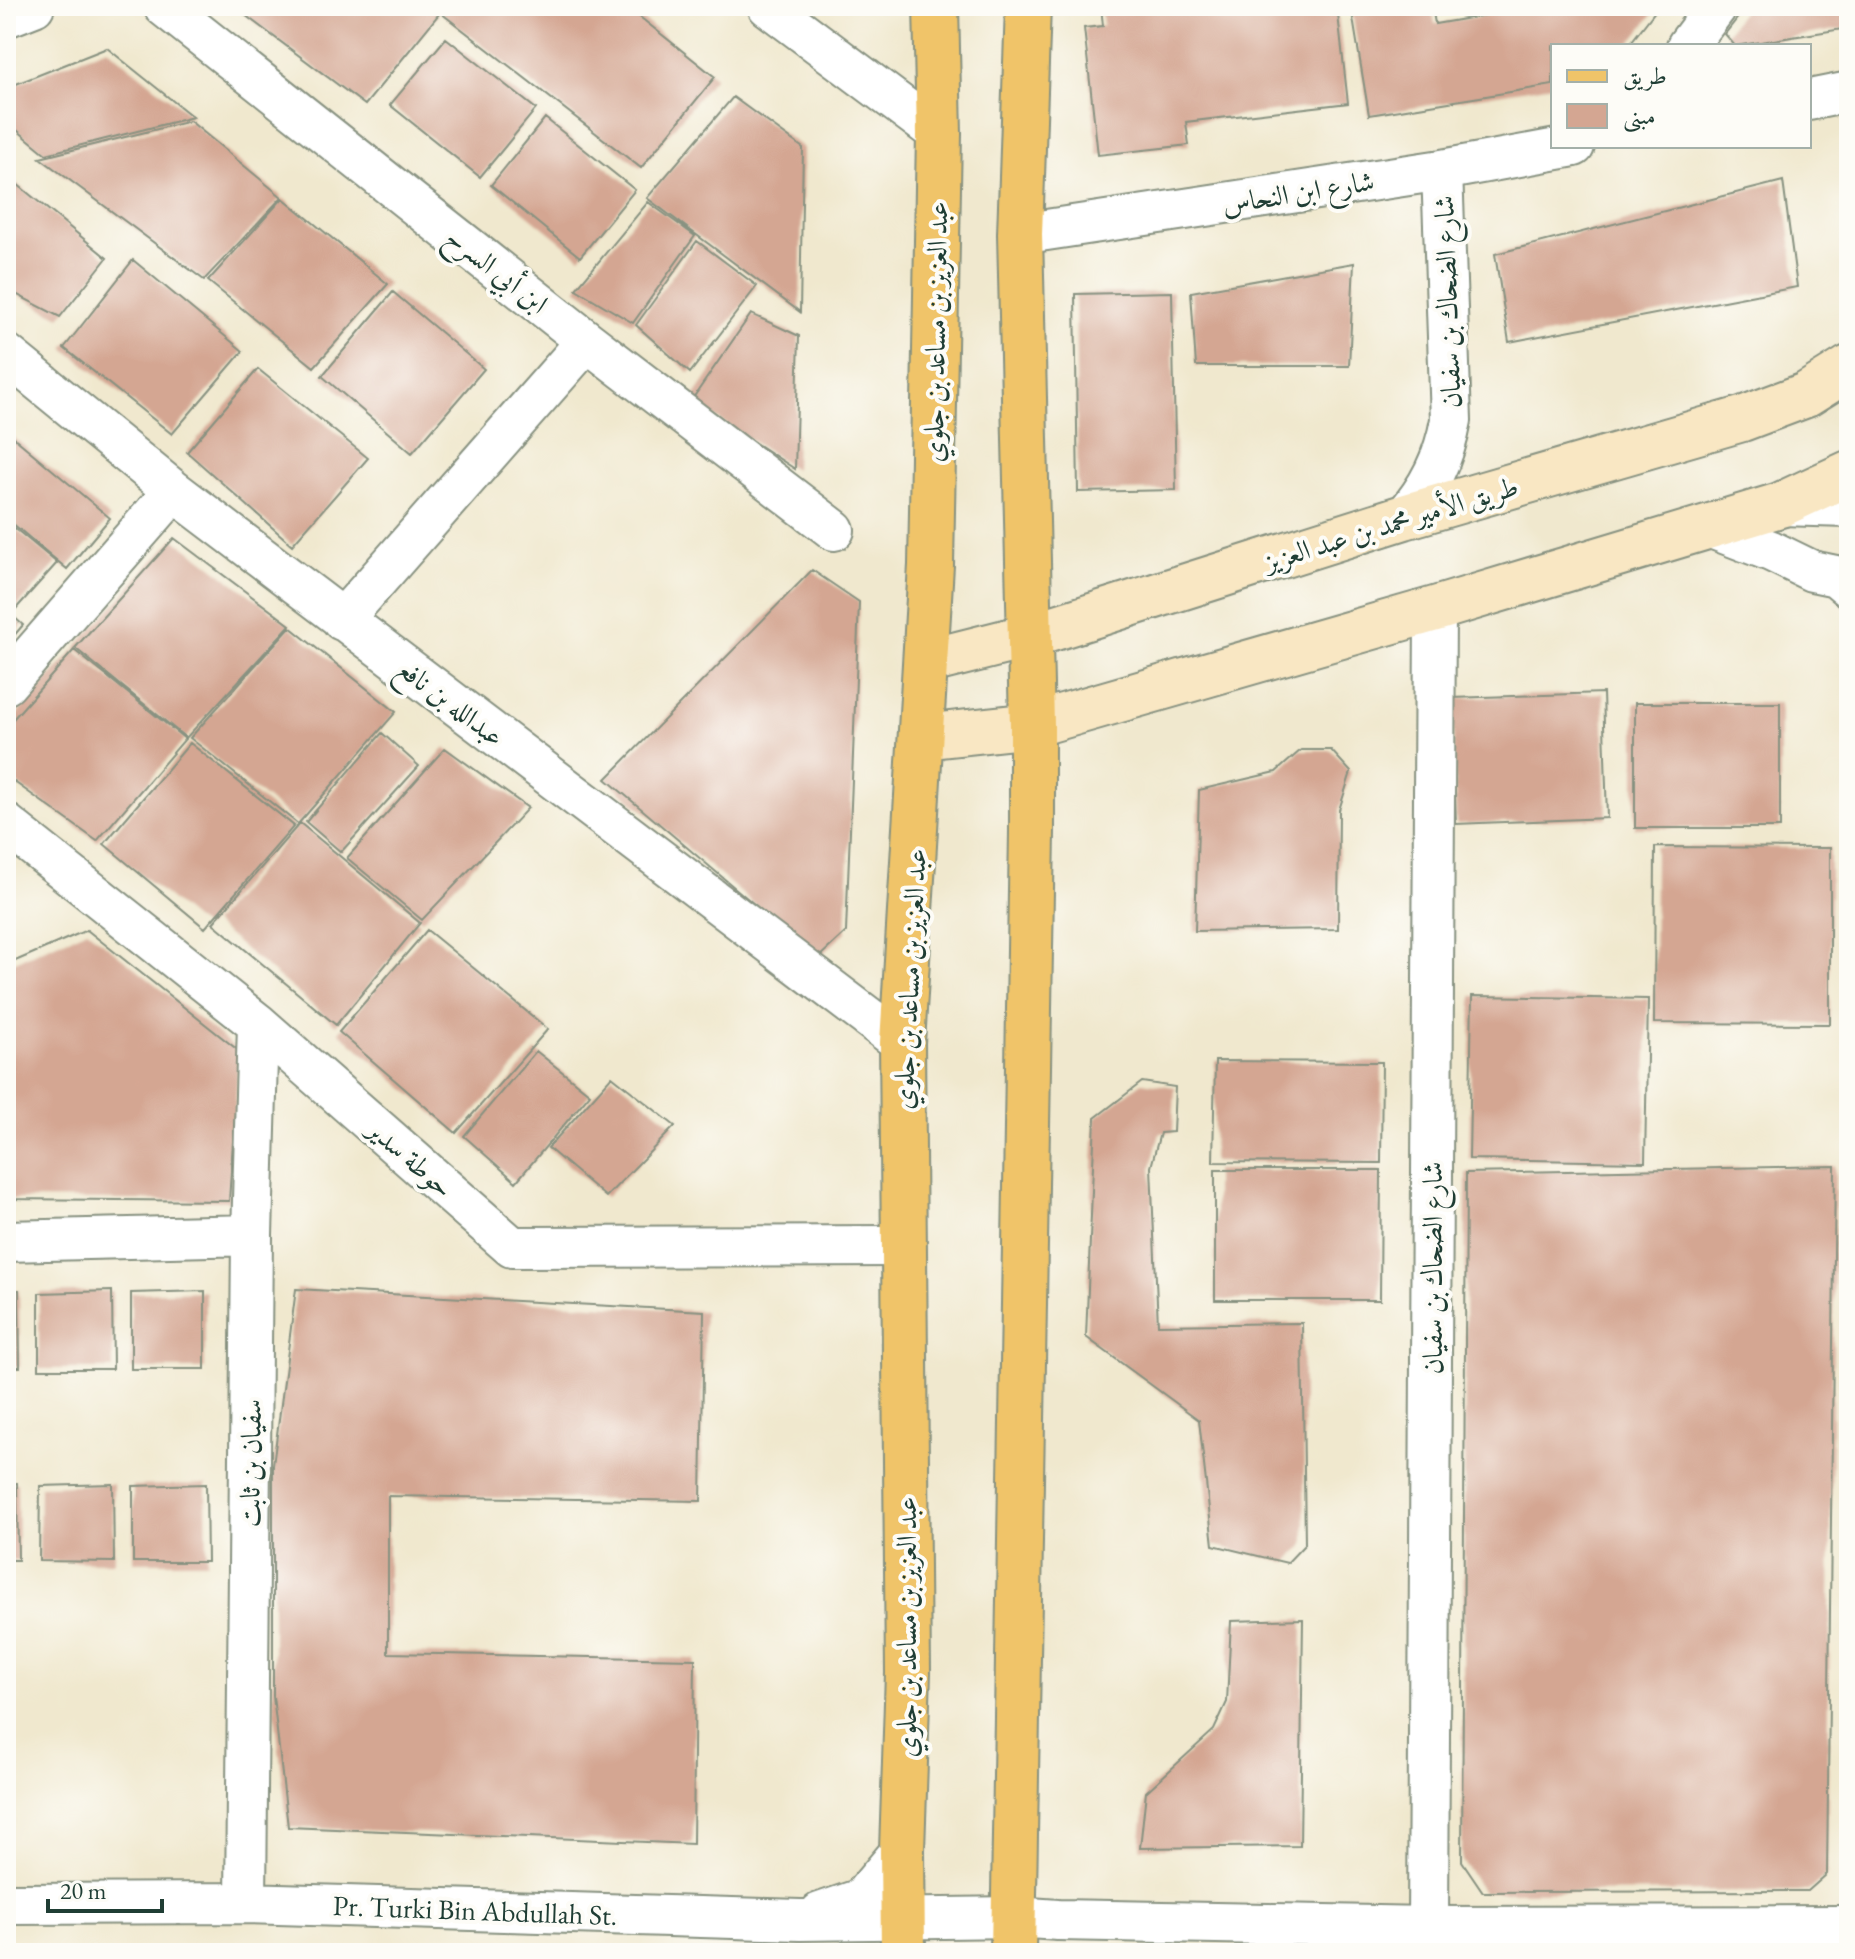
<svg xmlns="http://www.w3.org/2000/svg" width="1855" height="1959" viewBox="0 0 1855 1959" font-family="'EB Garamond',Amiri,serif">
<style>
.building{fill:#d4a692}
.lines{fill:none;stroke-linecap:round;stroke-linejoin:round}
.minor-casing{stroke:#889281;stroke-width:44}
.secondary-casing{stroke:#889281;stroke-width:48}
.primary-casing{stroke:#889281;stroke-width:48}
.minor{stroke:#fff;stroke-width:40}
.secondary{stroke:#f9e7c3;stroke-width:44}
.primary{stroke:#f0c469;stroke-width:44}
.labels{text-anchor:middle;stroke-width:8;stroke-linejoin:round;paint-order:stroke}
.street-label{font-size:28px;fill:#1f3d34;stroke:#fdfcf7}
</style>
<rect width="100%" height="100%" fill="#fdfcf7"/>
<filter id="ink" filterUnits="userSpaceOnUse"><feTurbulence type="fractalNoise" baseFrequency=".0125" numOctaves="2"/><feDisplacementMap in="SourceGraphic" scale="16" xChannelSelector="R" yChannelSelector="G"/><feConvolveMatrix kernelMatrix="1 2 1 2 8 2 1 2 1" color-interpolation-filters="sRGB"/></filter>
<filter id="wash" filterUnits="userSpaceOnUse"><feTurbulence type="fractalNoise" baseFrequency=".006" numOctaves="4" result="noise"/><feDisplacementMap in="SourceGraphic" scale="32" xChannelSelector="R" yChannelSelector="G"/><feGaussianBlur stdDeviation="1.8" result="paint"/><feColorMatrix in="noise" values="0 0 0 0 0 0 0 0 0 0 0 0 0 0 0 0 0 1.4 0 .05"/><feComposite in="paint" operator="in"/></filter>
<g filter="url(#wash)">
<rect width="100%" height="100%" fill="#f0e8ce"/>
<g id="blocks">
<path class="building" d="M233,6H429L439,14L365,105Z
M432,6H626L715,77L641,168Z
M1101,6H1337L1348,103L1186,122L1189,145L1098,155L1084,28L1103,26Z
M1351,6H1432L1435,24L1539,6H1659L1628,46H1553V85L1369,115Z
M1747,6H1849V28L1735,46L1725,34Z
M446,38L536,109L480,177L390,105Z
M107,48L193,117L46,154L6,121V88Z
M733,97L803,148L800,312L647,198Z
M545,118L635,190L580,257L491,185Z
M190,121L282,197L204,280L40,158Z
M6,175L107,258L60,317L6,289Z
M1783,181L1797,287L1509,342L1495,254Z
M283,198L388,284L314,367L208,281Z
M648,202L695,236L633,323L576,289Z
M697,241L757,286L690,373L636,325Z
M133,260L243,351L172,434L64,348Z
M1354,263L1349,366H1196L1191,292Z
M393,292L484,369L412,453L322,376Z
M1172,292L1176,490L1078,492L1075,294Z
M751,314L799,336L795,469L691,401Z
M258,369L368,458L292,545L187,452Z
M6,431L110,518L67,569L6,518Z
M6,521L57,563L13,612L6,606Z
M174,538L290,625L186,738L75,648Z
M812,570L859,602L846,932L818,958L606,779Z
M6,610L23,625L6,645Z
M290,627L396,712L298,824L190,738Z
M74,650L185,739L97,841L6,776V727Z
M1603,693L1607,818L1456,824L1452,698Z
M1635,703H1780V828H1635Z
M382,733L419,766L341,852L306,822Z
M190,743L294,826L205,928L104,844Z
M445,748L528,808L422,920L347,858Z
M1301,750H1331L1351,772L1339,810L1338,929L1195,931L1199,790L1276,772Z
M300,823L420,923L336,1025L213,923Z
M1655,847L1830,848V1024L1654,1023Z
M87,930L239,1051L229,1201L6,1199V965Z
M427,930L548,1029L456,1133L339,1032Z
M1472,996L1648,999L1645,1162L1469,1159Z
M536,1051L590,1094L516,1182L464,1136Z
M1215,1061L1382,1062L1381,1163L1213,1162Z
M612,1076L675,1126L606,1197L548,1148Z
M1142,1082L1175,1087L1173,1132L1160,1133L1151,1167L1158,1325L1302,1323L1305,1544L1287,1563L1213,1545L1199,1420L1086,1337L1095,1118Z
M1835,1166L1827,1874L1808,1891L1483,1892L1462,1861L1466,1173Z
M1215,1170H1381L1380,1300H1215Z
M296,1289L704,1311L701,1501L388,1496V1653L695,1659L693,1844L288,1827L273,1696V1465Z
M6,1290H19L20,1367H6Z
M112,1291L113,1369H39V1293Z
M205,1291V1369H131V1293Z
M6,1483H17L18,1560H6Z
M113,1484L114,1562L39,1561L40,1486Z
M206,1484L207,1562H133V1486Z
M1303,1619L1300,1846L1140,1848L1146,1792L1214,1730L1227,1702L1231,1621Z"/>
</g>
</g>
<g filter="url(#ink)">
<use href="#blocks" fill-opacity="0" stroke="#889281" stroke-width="2"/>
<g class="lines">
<g class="minor-casing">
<path id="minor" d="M164,6L587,341L834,530
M768,6L939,134
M6,17L34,6
M1687,46L1717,6
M1809,100L1849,92
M1020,234L1442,170L1574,146
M6,354L174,491L902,1043
M1780,505L1849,507
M1404,517C1429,488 1444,459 1451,420L1442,170
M1706,526L1771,551L1812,571L1836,576L1849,587
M342,620L587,341
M6,684L174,491
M6,824L258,1024L512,1247L904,1246
M6,1241L252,1235
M246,1903L252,1235L258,1024
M6,1904L246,1903L800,1920L1015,1917L1058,1920L1428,1927L1849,1926
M820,1913L861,1899L902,1850
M1428,1927L1435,609"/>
</g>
<g class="secondary-casing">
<path id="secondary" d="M926,662L1029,636L1404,517L1742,419L1806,395L1849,368
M922,737L1032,725L1435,609L1780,505L1849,473"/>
</g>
<g class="primary-casing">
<path id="primary" d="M903,1953L902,1850L908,1673L902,1043L931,565L939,134L936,6
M1013,1953L1032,832V725L1020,234L1028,6"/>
</g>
<use href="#minor" class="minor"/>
<use href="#secondary" class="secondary"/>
<use href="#primary" class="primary"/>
</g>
</g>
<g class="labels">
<g class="street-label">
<text transform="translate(1298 192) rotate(-9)" y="10">شارع ابن النحاس</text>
<text transform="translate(497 270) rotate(38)" y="10">ابن أبي السرح</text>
<text transform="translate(1447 302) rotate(-92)" y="10">شارع الضحاك بن سفيان</text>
<text transform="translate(935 332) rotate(-89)" y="10">عبد العزيز بن مساعد بن جلوي</text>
<text transform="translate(1391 523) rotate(-17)" y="10">طريق الأمير محمد بن عبد العزيز</text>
<text transform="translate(451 702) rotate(37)" y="10">عبدالله بن نافع</text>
<text transform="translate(909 979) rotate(-87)" y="10">عبد العزيز بن مساعد بن جلوي</text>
<text transform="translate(411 1158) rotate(41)" y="10">حوطة سدير</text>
<text transform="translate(1432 1268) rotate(-90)" y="10">شارع الضحاك بن سفيان</text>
<text transform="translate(250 1463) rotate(-89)" y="10">سفيان بن ثابت</text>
<text transform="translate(906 1627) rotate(-90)" y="10">عبد العزيز بن مساعد بن جلوي</text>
<text transform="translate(475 1910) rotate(2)" y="10">Pr. Turki Bin Abdullah St.</text>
</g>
</g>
<rect width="1855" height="1959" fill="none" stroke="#fdfcf7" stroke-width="32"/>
<rect x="1551" y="44" width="260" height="104" fill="#fdfcf7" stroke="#a4b0a9" stroke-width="2"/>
<rect x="1567" y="70" width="40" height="12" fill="#f0c469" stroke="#a4b0a9" stroke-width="2"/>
<text x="1623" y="84" font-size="24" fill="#1f3d34">طريق</text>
<rect x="1567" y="104" width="40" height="24" fill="#d4a692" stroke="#a4b0a9" stroke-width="2"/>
<text x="1623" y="124" font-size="24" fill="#1f3d34">مبنى</text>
<path d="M48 1899v12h114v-12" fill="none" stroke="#1f3d34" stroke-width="4"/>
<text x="60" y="1899" font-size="24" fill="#1f3d34" stroke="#fdfcf7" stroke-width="6" paint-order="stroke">20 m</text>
</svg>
